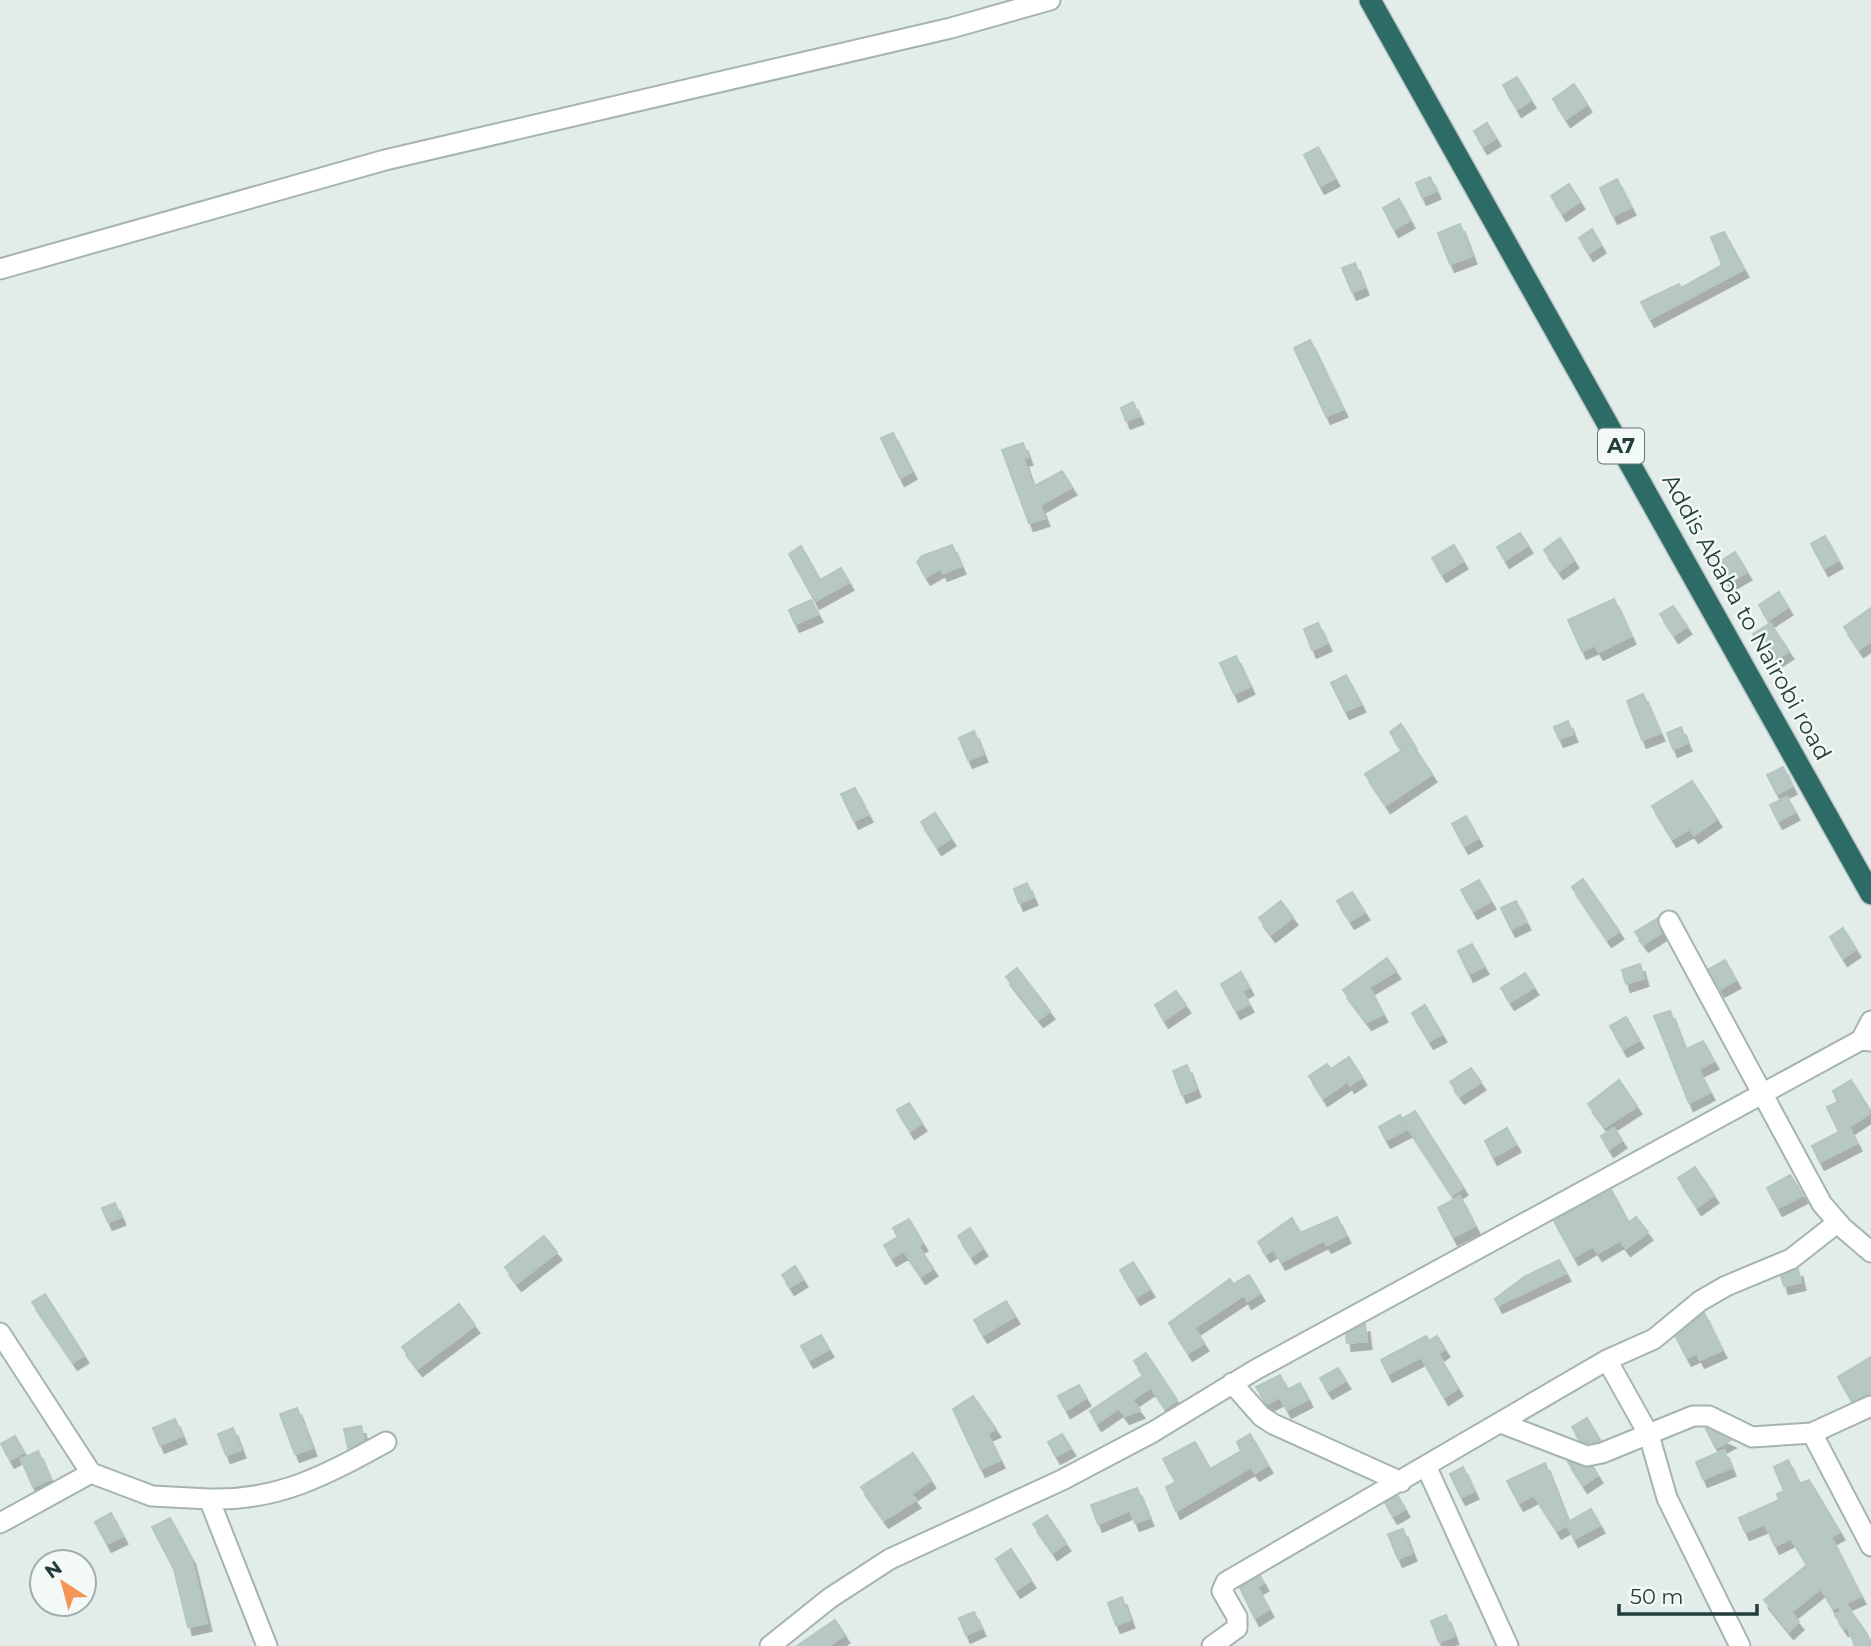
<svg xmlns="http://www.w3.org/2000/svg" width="1871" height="1646" viewBox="0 0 1871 1646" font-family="Montserrat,sans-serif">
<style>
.building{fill:#b7c7c3;stroke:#b4c6c1;stroke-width:2;filter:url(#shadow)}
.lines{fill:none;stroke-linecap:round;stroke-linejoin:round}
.street-casing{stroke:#a5b4b1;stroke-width:23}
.highway-casing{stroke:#c1c9c8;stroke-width:24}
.street{stroke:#fff;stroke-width:19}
.highway{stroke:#2d6b67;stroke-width:21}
.labels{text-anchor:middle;stroke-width:5;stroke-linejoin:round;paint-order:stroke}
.shield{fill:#f3f9f7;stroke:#617673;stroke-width:2}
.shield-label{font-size:21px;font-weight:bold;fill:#223e3a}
.street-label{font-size:23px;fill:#223e3a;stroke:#f3f9f7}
</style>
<defs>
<filter id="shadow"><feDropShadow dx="4.5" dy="8" stdDeviation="0" flood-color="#0004"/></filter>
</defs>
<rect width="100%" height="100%" fill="#e2ece9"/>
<path class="building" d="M1517,77L1531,100L1517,109L1503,85Z
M1574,84L1587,104L1566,119L1553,99Z
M1487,123L1496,138L1483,146L1474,131Z
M1318,147L1335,178L1320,186L1304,155Z
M1430,177L1436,191L1422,197L1416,183Z
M1617,179L1631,207L1613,216L1600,188Z
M1569,184L1580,201L1562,213L1551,196Z
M1399,199L1410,220L1394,229L1383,208Z
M1460,224L1472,256L1450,264L1438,233Z
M1592,229L1601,245L1589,253L1579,238Z
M1724,232L1744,269L1650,319L1641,302L1679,284L1681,288L1722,265L1711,237Z
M1355,263L1364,287L1352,292L1342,268Z
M1310,340L1343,409L1326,416L1294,348Z
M1133,402L1139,416L1126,421L1121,408Z
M893,433L912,471L900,478L881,438Z
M1023,443L1028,457L1023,458L1033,487L1062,471L1072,487L1040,505L1045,518L1029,523L1002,450Z
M1520,533L1528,545L1505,560L1497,547Z
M1825,536L1838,560L1824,568L1811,544Z
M1560,538L1574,560L1559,571L1544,550Z
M952,545L961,566L943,573L941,568L926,577L917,562L922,556Z
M1454,545L1463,561L1442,574L1432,558Z
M801,546L820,580L841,568L849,582L815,601L789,554Z
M1735,552L1747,572L1728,583L1716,564Z
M1779,592L1788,607L1768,620L1759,605Z
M1614,599L1631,636L1599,652L1595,645L1582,651L1568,620Z
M811,600L818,614L795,624L789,610Z
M1673,606L1687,626L1674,635L1660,614Z
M1871,608V641L1859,649L1844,627Z
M1318,623L1327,643L1312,650L1304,629Z
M1770,623L1789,651L1772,662L1753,634Z
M1236,656L1250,686L1234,694L1220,663Z
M1346,675L1361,704L1345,711L1331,683Z
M1643,694L1660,733L1642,740L1627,701Z
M1568,721L1573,734L1559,739L1554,727Z
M1401,724L1412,741L1400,748L1390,732Z
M1681,727L1687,743L1673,749L1667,733Z
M974,731L983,754L968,760L959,738Z
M1412,744L1432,774L1386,805L1365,774Z
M1783,767L1792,786L1777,794L1767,775Z
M1692,781L1717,819L1694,835L1690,829L1672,839L1652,806Z
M855,788L868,814L854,821L841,794Z
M1787,797L1795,812L1778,821L1770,805Z
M935,813L951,838L937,847L921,822Z
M1466,816L1478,838L1464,846L1452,824Z
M1583,879L1619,931L1607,939L1572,887Z
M1479,880L1491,901L1473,911L1461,890Z
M1027,883L1033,897L1019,903L1014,889Z
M1352,892L1365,912L1350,921L1337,901Z
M1281,901L1293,917L1271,934L1259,918Z
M1516,901L1526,922L1511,929L1501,908Z
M1658,918L1661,933L1644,944L1635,932Z
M1843,928L1856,949L1843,958L1830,937Z
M1472,944L1484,966L1469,974L1458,951Z
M1387,958L1396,971L1369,987L1383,1014L1367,1022L1343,990Z
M1725,960L1736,980L1720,989L1709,969Z
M1640,964L1644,978L1626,984L1622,970Z
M1017,968L1050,1011L1039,1019L1006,977Z
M1241,972L1249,987L1242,991L1249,1004L1236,1011L1221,984Z
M1525,973L1534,987L1510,1002L1501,988Z
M1176,991L1186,1005L1164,1020L1155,1005Z
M1425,1005L1442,1034L1429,1041L1412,1013Z
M1670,1011L1685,1050L1703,1041L1714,1061L1698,1069L1710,1092L1689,1103L1654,1016Z
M1626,1017L1639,1040L1623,1049L1610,1026Z
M1349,1057L1362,1077L1350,1085L1348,1081L1323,1098L1309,1076L1327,1064L1331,1069Z
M1187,1065L1196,1089L1182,1095L1173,1071Z
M1471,1068L1481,1082L1460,1096L1450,1082Z
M1619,1080L1637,1106L1605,1127L1588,1104Z
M1851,1080L1871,1112L1849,1127L1857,1143L1820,1162L1812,1146L1839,1132L1827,1107L1838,1102L1833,1091Z
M909,1103L922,1123L910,1131L897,1110Z
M1415,1111L1463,1187L1452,1195L1402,1119Z
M1400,1115L1407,1129L1386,1140L1379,1127Z
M1507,1128L1516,1144L1493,1157L1485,1141Z
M1614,1128L1622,1140L1609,1149L1601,1136Z
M1695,1167L1714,1195L1697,1207L1678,1178Z
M1790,1175L1803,1195L1778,1208L1767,1188Z
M1611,1190L1629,1223L1636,1217L1648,1232L1626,1248L1620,1240L1598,1253L1593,1246L1574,1257L1554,1221Z
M1460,1196L1475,1226L1453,1237L1438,1208Z
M115,1203L121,1217L108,1222L102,1208Z
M1337,1217L1346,1235L1327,1245L1324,1240L1281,1262L1274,1249L1266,1254L1258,1242L1292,1218L1300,1233Z
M909,1219L923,1243L918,1246L933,1268L921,1276L904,1251L892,1258L884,1245L898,1237L893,1228Z
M970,1228L983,1248L971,1256L958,1236Z
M544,1236L557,1252L517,1283L505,1267Z
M1559,1260L1566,1273L1498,1305L1495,1299L1524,1277Z
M1133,1262L1150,1289L1136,1297L1120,1270Z
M795,1266L803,1279L790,1287L782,1275Z
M1798,1269L1801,1282L1784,1286L1781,1276Z
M1249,1275L1260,1293L1247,1301L1244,1295L1194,1328L1204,1343L1188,1353L1169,1323L1230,1279L1233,1284Z
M45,1294L84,1355L73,1362L32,1302Z
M1006,1301L1015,1316L983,1335L974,1320Z
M459,1304L475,1325L418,1368L402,1347Z
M1704,1313L1722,1350L1700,1360L1697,1353L1687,1358L1676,1337Z
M1365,1324L1367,1341L1347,1343L1346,1334Z
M821,1335L829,1349L809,1360L801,1346Z
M1426,1336L1429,1341L1437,1336L1445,1349L1438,1354L1458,1388L1444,1397L1421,1357L1388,1374L1381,1360Z
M1146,1353L1177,1400L1165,1408L1151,1387L1132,1400L1140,1410L1125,1416L1119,1408L1097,1423L1090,1411L1144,1375L1134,1361Z
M1871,1357V1394L1852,1401L1838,1377Z
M1338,1368L1346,1381L1328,1391L1320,1378Z
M1280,1375L1287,1390L1300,1383L1308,1399L1287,1410L1280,1397L1267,1404L1256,1387Z
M1079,1385L1086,1398L1066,1410L1058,1396Z
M973,1396L996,1429L987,1433L1000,1460L981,1469L953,1409Z
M297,1408L312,1448L295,1454L280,1414Z
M1587,1418L1600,1440L1588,1443L1580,1440L1572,1427Z
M175,1419L182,1436L160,1445L153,1428Z
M361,1426L364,1440L348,1448L344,1429Z
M233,1428L241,1450L226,1455L218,1434Z
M1706,1429H1707L1731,1440L1716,1448Z
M1062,1434L1071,1448L1056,1456L1048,1442Z
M1250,1434L1268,1465L1255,1473L1251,1467L1176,1511L1166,1487L1176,1482L1163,1459L1195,1442L1210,1469L1241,1451L1237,1442Z
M15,1436L24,1452L10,1460L1,1444Z
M1724,1450L1731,1468L1703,1479L1696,1462Z
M38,1451L50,1479L33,1487L21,1459Z
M913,1453L931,1480L911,1494L916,1500L884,1520L861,1487Z
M1788,1460L1799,1484L1809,1480L1840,1532L1831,1537L1861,1596L1845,1603L1867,1634L1871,1646H1855L1847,1626L1844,1628L1835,1615L1841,1611L1839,1606L1833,1609L1821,1588L1791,1612L1799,1622L1789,1631L1764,1600L1807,1565L1791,1538L1775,1546L1765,1524L1745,1532L1739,1518L1779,1500L1777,1494L1784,1491L1774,1467Z
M1568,1462L1593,1467L1598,1475L1583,1485Z
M1545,1463L1568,1522L1591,1509L1600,1525L1574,1539L1567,1525L1557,1531L1534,1495L1519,1503L1507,1481Z
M1463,1467L1474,1491L1461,1497L1450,1474Z
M1137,1488L1149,1518L1135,1523L1130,1510L1098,1524L1091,1505Z
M1398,1496L1405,1509L1393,1516L1385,1503Z
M111,1513L123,1536L107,1544L95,1522Z
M1047,1515L1066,1543L1053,1552L1033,1524Z
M170,1518L191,1557L207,1623L188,1627L174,1569L152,1527Z
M1403,1529L1412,1553L1398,1559L1388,1534Z
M1011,1549L1031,1580L1016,1590L996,1559Z
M1260,1576L1264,1583L1257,1587L1269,1609L1255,1618L1240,1588Z
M1122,1597L1130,1620L1116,1625L1108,1603Z
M974,1612L981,1628L966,1635L959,1618Z
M1446,1615L1454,1636L1439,1642L1431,1621Z
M835,1620L845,1635L828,1646H797Z"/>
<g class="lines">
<g class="street-casing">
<path id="street" d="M0,269L385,160L951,28L1050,0
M1669,921L1822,1204L1843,1228L1871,1252
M1861,1040L1871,1021
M0,1333L91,1473L152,1496L209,1499L267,1646
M1607,1360L1649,1435L1667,1498L1740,1646
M1232,1383L1261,1416L1273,1424L1401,1482
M1501,1423L1587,1456L1602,1453L1693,1416H1709L1752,1437L1812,1433L1871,1406
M1812,1433L1871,1546
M1426,1466L1508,1646
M209,1499C279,1501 326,1475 386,1442
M0,1523L91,1473
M770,1646L830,1598L890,1559L1062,1480L1153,1432L1255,1370L1861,1040L1871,1041
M1212,1646L1237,1628V1617L1222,1591L1226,1582L1607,1360L1654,1339L1700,1301L1726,1286L1791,1259L1837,1223"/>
</g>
<g class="highway-casing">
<path id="highway" d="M1370,0L1871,894"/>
</g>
<use href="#street" class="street"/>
<use href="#highway" class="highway"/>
</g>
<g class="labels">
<rect class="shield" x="1598" y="428.5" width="46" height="35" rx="5"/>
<g class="shield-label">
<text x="1621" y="453">A7</text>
</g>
<g class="street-label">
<text transform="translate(1747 617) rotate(61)" y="8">Addis Ababa to Nairobi road</text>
</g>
</g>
<g transform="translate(63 1583) rotate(324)"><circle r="33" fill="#f3f9f7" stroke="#9faeab" stroke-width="2"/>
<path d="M0-5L12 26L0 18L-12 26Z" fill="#f49558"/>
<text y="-10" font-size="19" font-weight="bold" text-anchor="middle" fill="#223e3a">N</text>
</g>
<path d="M1619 1604v10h138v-10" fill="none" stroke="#223e3a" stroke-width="3.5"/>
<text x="1630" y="1604" font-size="21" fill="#223e3a" stroke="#f3f9f7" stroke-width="5" paint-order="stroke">50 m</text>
</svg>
